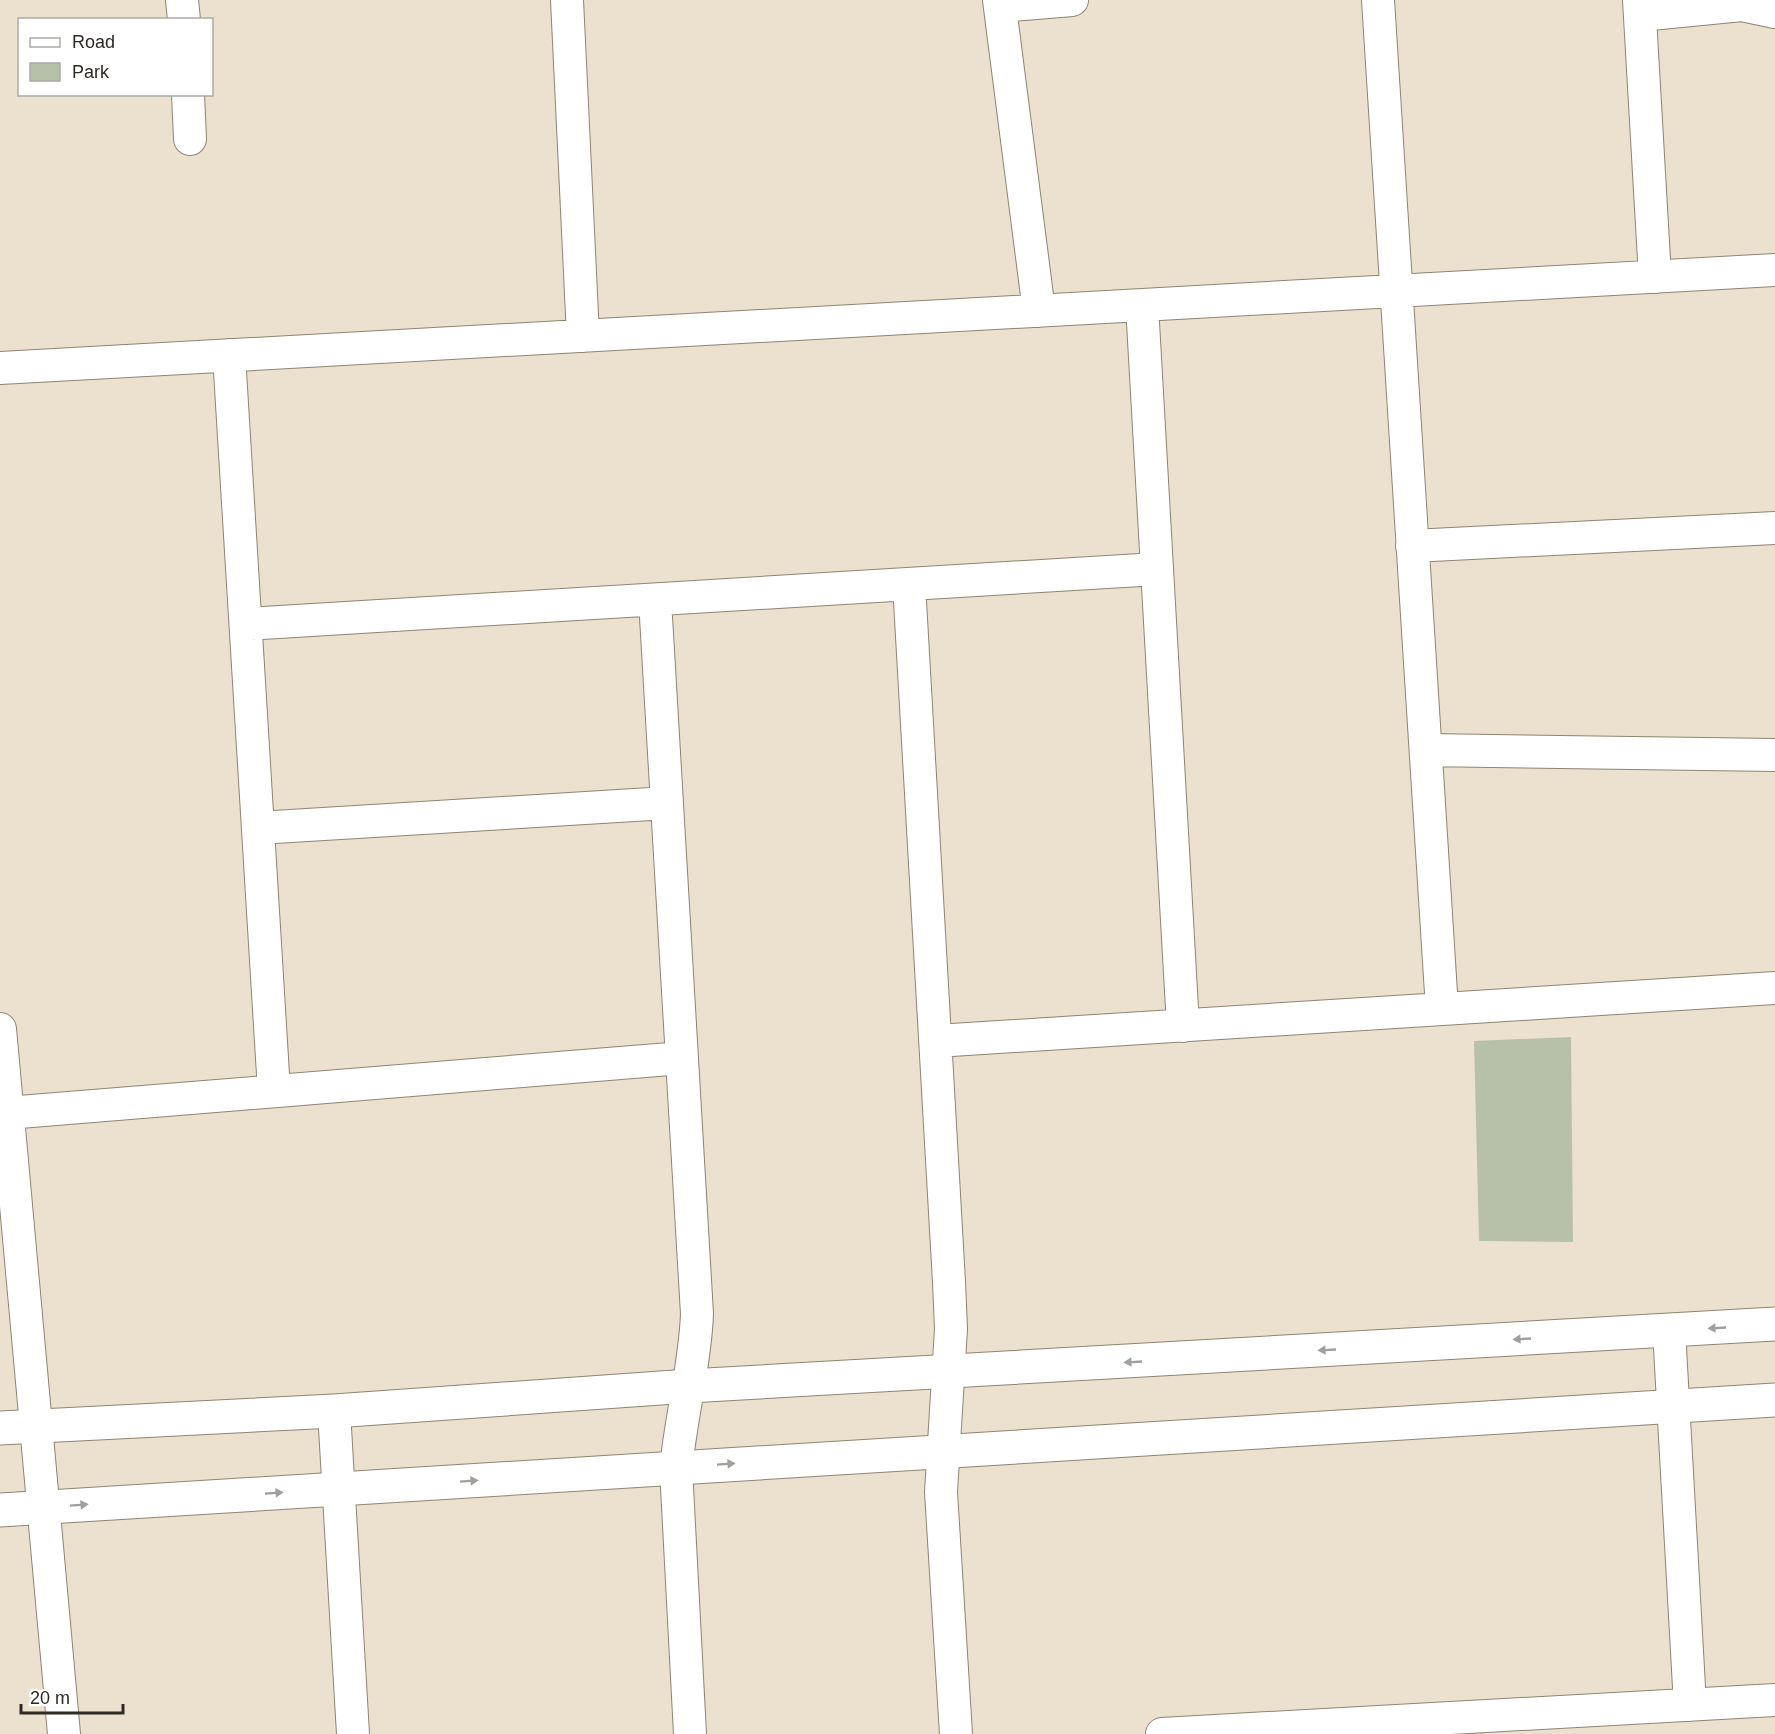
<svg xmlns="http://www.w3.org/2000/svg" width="1775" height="1734" viewBox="0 0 1775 1734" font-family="Arial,sans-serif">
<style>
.green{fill:#b7c1aa}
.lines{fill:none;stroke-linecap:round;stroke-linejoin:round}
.street-casing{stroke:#8f8473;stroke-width:34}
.secondary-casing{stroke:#8f8473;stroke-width:35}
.street{stroke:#fff;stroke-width:32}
.secondary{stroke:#fff;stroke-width:33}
.oneway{fill:#a19f9c}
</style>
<rect width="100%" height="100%" fill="#ece1ce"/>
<path class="green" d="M1571,1037L1573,1242L1479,1241L1474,1041Z"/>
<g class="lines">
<g class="street-casing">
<path id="street" d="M182,0L184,20
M567,0L583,336
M999,0L1039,311
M1378,0L1442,1009
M1639,0L1655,277
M1000,6L1072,0
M1640,15L1742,5L1775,12
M188,94L190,139
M1142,305L1183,1026
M229,355L274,1091
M0,368L1775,270
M1412,546L1775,528
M909,584L949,1282L951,1329L941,1492L956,1734
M655,600L697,1314C695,1366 681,1416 676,1468L690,1734
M246,624L1157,569
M1426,750L1775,755
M258,828L667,803
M0,1029L64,1734
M936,1041L1775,988
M7,1113L682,1058
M1669,1330L1690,1705
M334,1411L353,1734
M1162,1734L1775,1700"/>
</g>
<g class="secondary-casing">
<path id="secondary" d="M0,1428L334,1411L689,1386L1775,1324
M0,1510L1775,1400"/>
</g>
<use href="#street" class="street"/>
<use href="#secondary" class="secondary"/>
</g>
<defs><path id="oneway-solid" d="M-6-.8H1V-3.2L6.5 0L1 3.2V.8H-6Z" transform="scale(1.5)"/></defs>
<g class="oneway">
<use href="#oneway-solid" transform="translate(1717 1328) rotate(177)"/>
<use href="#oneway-solid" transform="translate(1522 1339) rotate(177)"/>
<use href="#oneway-solid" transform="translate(1327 1350) rotate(177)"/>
<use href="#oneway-solid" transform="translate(1133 1362) rotate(177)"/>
<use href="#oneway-solid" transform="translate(726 1464) rotate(-4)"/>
<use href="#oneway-solid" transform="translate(469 1481) rotate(-4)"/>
<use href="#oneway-solid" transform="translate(274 1493) rotate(-4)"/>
<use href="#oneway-solid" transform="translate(79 1505) rotate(-4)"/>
</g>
<rect x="18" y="18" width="195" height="78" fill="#ffffff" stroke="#abaaa7" stroke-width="1.5"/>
<rect x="30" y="38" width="30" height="9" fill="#ffffff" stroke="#abaaa7" stroke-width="1.5"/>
<text x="72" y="48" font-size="18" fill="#2e2a23">Road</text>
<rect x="30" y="63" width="30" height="18" fill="#b7c1aa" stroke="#abaaa7" stroke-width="1.5"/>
<text x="72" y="78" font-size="18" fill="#2e2a23">Park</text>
<path d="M21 1704v9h102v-9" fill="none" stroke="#2e2a23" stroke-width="3"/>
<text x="30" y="1704" font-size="18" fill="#2e2a23" stroke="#ffffff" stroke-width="4.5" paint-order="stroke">20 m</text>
</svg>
